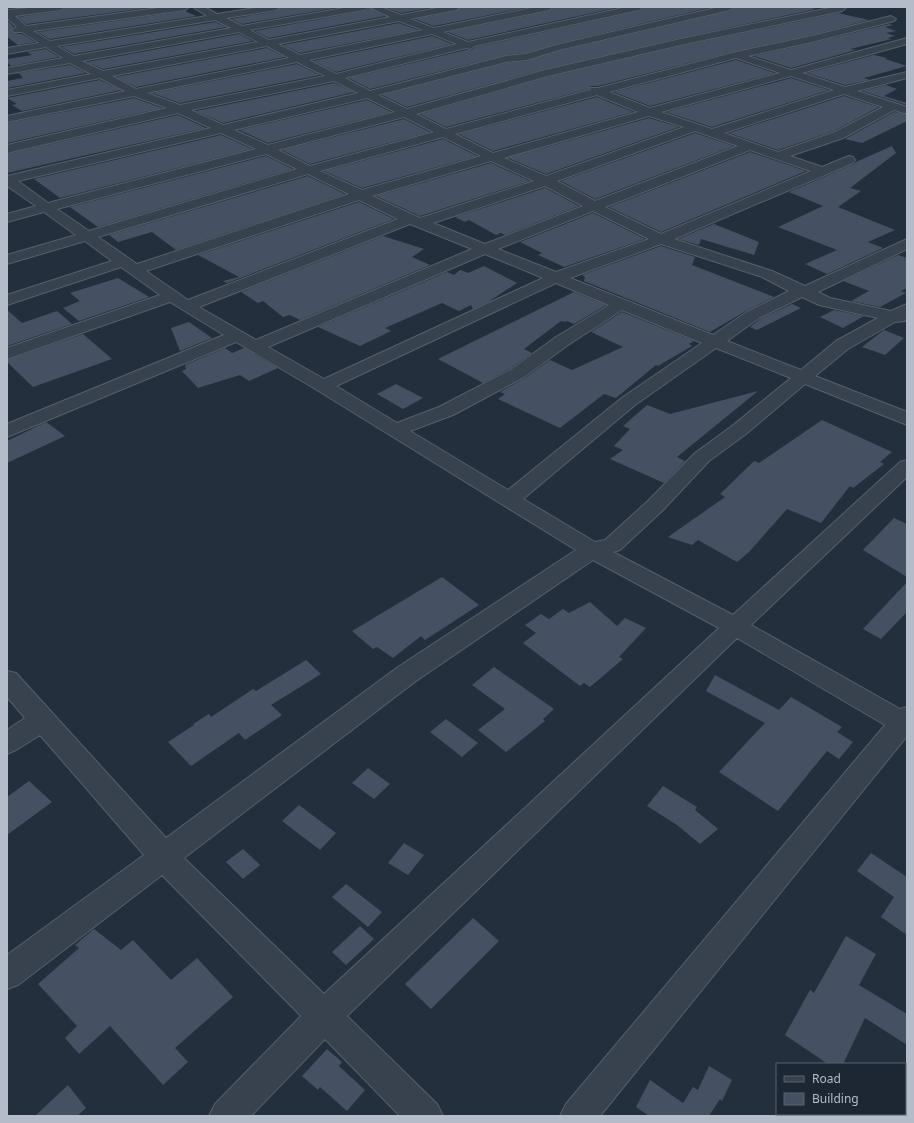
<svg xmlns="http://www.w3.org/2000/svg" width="914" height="1123" viewBox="0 0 914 1123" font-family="'Noto Sans',sans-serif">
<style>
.building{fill:#455162}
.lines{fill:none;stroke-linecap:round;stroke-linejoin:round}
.minor-casing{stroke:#565f6c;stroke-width:2}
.minor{fill:#38414e;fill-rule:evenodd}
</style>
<rect width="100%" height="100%" fill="#242f3e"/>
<path class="building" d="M66,7H154L26,24L18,17L61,11Z
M281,7H340L242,24L231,19L276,11Z
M385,7H434L401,13Z
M461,7H529L434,26L415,19L456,11Z
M554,7H620L468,40L448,32L549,11Z
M644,7H712L556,44L526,53L506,55L370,89L349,78L466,50H471L476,47L639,11Z
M735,7H806L816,9L685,37L545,69L407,107L382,95L506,63L527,61L559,51L730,11Z
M369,8L385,16L269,38L255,31L364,11Z
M185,11L196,16L50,39L37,32Z
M838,13L869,20L812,35L736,51L598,86H591L589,89L446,127L420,114L548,77L685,45Z
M7,20L14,27L11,30L13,33L22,34L35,42L18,45L7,37Z
M215,22L226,27L74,54L61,47Z
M399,23L418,30L300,53L283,45Z
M889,24L893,25L885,27L896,31L886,33L895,36L887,38L892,39L850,49L856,50L791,68L754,56L812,43Z
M239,34L253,41L103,69L87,62Z
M432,36L452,44L336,72L313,61Z
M267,48L285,57L136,87L116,77Z
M46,49L59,57L11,66L7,62V59L32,55L27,52Z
M874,55L887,58L885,59L907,66L864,78L870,80L845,85L807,73Z
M736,60L775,73L650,106L614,92Z
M297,64L320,75L180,103L152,93Z
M70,65L86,73L7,88V81L23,78L19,73Z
M791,78L829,90L712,127L666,112Z
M100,80L121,90L22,111L12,105L17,104L7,98Z
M334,83L354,92L223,123L196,111Z
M886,85L897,89L884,96L907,103V105L862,91Z
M844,96L879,107L834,131L778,150L729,133Z
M597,97L633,112L493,151L459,134Z
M134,98L162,108L7,143V123Z
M367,100L391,112L268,143L239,130Z
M894,112L907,114V121L862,143L845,139Z
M178,115L206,128L7,173V154Z
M649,118L679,127L546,174L508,158Z
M404,119L430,132L310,164L282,150Z
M695,133L734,146L595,199L561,181Z
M221,135L252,149L60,198L34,179Z
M443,139L477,156L362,188L324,171Z
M892,146L896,153L850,188L861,191L838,207L895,230L868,242L883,248L827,274L805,264L837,250L778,227L823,206L789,192L854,164L856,162Z
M750,152L806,171L661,232L609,207Z
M266,156L293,169L98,227L70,207Z
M491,163L530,181L420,216L376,196Z
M308,176L345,194L176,250L152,232L118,242L109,235Z
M545,188L579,206L505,235L501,233L496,235L469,220L465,222L455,217Z
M359,202L394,219L227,283L223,281L239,277L198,255Z
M593,213L645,239L564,267L538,255L542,253L520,242Z
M714,224L759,242L754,255L701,239L699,245L678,239Z
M383,236L424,249L412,257L430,265L300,320L290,315L283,317L263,301L258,303L241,292Z
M661,246L695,257L692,265L774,297L746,311L710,332L584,281L585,277L582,275Z
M898,255L907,258V288L901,291L906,293L880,307L851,301L869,291L843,281Z
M484,266L517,283L488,302L473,309L471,305L459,311L442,303L385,328L391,331L360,346L318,327L447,272L454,275L460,270L468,273Z
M118,278L149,297L79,321L63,308L80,301L70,293Z
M574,292L606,305L574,324L567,321L565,322L561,321L524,349L532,353L511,368L483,383L438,359Z
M792,304L801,308L757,330L750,327L760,319Z
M7,310L22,323L57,311L72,324L7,346Z
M834,310L864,316L843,328L820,317Z
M622,312L694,341L689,344L692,346L658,366L656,365L616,398L604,394L560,428L498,399L505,394L500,392L525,378L550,360L572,370L623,347L591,332Z
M189,322L212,338L180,351L171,328Z
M884,330L904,338L885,355L862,347Z
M83,334L112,359L33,387L7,362V360Z
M225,348L232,353L244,348L278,368L249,381L240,375L198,388L182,371L186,369L185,365Z
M396,384L423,398L403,409L377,394Z
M758,391L677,457L685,461L664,483L610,459L623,450L614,446L630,429L623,426L647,405L670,414Z
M822,420L892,452L880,462L884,464L853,488L850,486L821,523L787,509L749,552L737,562L698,540L692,545L668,537L725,497L720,494L754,461L759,463Z
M46,422L65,436L7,463V441Z
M894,518L907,524V577L863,550Z
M442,577L479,605L425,640L421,636L393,658L377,647L373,649L352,631Z
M907,582V612L881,639L863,629Z
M590,602L617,626L625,618L646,628L619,657L623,659L590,687L584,683L580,686L523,643L536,633L525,625L541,614L549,619L563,609L569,613Z
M306,660L321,674L271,705L282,715L245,740L239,733L191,766L168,742L194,725L193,724L209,714L211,717L253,689L256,691Z
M494,667L554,709L543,719L545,721L506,752L478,730L505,709L472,685Z
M715,675L779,710L791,697L842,727L837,732L853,742L839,759L827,751L778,811L719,772L765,723L706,691Z
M446,719L478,743L462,757L430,732Z
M368,768L390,784L374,799L352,783Z
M29,781L52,802L7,835V797Z
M663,786L697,807L695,810L718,829L700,844L677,825L647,806Z
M299,805L336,833L320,850L282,821Z
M404,843L424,855L408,875L388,863Z
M243,849L260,865L243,879L226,862Z
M871,853L907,877V935L881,917L894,897L857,871Z
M346,884L382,912L368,927L332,897Z
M473,918L499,941L431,1009L405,984Z
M360,926L374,939L346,965L332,952Z
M94,929L121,950L133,940L171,980L197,958L233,997L175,1048L188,1062L163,1085L110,1026L79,1054L65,1038L77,1026L38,984L79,948L75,945Z
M846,936L876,954L859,985L907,1014V1045L865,1018L843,1064H828L785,1035L810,990L814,993Z
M327,1049L342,1062L339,1066L365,1090L347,1111L320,1087L318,1090L302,1076Z
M709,1066L732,1080L722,1101L720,1099L709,1116H649L636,1107L650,1080L683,1103L693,1087L698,1090Z
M68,1085L86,1108L77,1116H35Z"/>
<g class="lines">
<g class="minor-casing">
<path id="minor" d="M40,7H65L61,10L15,16L26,26L165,7H189L185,10L33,31L50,41L207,16L193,7H204L217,14L260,7H280L276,10L226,18L242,26L349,7H368L364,10L250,30L269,40L390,17L369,7H381L401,15L442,7H460L456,10L410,19L434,28L536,7H553L549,10L443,32L468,42L627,7H643L639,10L475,46L470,49L466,48L345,78L370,91L506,56L526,54L556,45L719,7H734L730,10L559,50L527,60L506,62L378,95L407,109L545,70L685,38L834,7L846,8L842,11L685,44L548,76L416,114L446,129L590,90L591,88H598L736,52L812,36L891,16L896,19L894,21L812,42L748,56L791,70L907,38V44L802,73L845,87L907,72V78L857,91L907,107V113H904L894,110L843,138L790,156L822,167L849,156L853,157L855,160L853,163L674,239L772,271L805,286L907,239V249L818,292L830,298L891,311L907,304V318L905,321L895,322L848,349L815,376L907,412V425L805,384L746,434L709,461L663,510L620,550L613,552L733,615L900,462L907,460V477L751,625L900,709L907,707V736L600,1116H560L566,1104L885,725L737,638L347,1016L437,1104L443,1116H400L325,1039L251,1116H209L215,1104L301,1016L162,875L18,985L7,989V955L144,855L40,735L16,750L7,754V730L25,718L7,697V671L16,673L166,838L398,667L576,550L317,390L236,342L7,437V424L224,335L170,302L7,359V348L160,295L121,267L7,305V295L112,261L85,241L7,264V255L76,235L44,212L7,222V214L36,206L7,186V176L211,128L178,113L7,153V145L167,108L134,96L7,122V116L125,91L100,78L7,96V90L91,74L70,63L7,74V68L63,58L46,47L7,54V48L39,43L22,32H14L12,30L17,27L7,18V10ZM215,20L231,28L74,56L57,46ZM399,21L423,30L300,55L278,44ZM239,32L258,42L103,71L82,61ZM432,34L457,44L336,74L309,60ZM267,46L289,58L136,89L112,76ZM736,58L780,73L650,108L609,92ZM297,62L325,76L180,105L147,93ZM791,76L834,90L712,129L661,112ZM334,81L358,93L223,125L191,110ZM844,94L883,107L835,132L778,152L724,133ZM597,95L638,112L493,153L455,134ZM367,98L395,112L268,145L234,130ZM649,116L684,127L546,176L504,158ZM404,117L434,132L310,166L278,150ZM695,131L738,146L595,201L557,181ZM221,133L256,149L48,203L18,181ZM443,137L481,156L362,190L320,171ZM750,150L811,171L661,234L605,207ZM266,154L297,169L89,231L57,209ZM491,161L534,181L420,218L372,196ZM308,174L349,194L137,264L98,237ZM545,186L583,206L485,244L433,223ZM359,200L398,219L188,300L146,271ZM593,211L649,239L556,272L498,249ZM410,224L472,249L256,340L199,307ZM661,244L762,277L789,291L747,312L713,335L570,278ZM485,254L543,278L324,379L268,347ZM556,283L609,305L556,337L512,369L439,407L397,423L336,386ZM802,297L819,305L878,318L836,341L801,370L727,341L759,318ZM622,310L702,343L623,397L508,490L410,431L453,415L524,377L568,345ZM716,348L791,378L732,426L695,453L649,500L605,540L595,542L523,499L635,405ZM593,560L719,628L324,994L184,858L416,681Z"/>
</g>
<use href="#minor" class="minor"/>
</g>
<rect width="914" height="1123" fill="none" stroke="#b4bcc9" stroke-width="16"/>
<rect x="776" y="1063" width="130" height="52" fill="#1d2633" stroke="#59626f"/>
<rect x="784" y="1076" width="20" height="6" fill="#38414e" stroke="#59626f"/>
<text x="812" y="1083" font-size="12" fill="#b4bcc9">Road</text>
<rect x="784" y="1093" width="20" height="12" fill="#455162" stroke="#59626f"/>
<text x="812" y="1103" font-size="12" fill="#b4bcc9">Building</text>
</svg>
